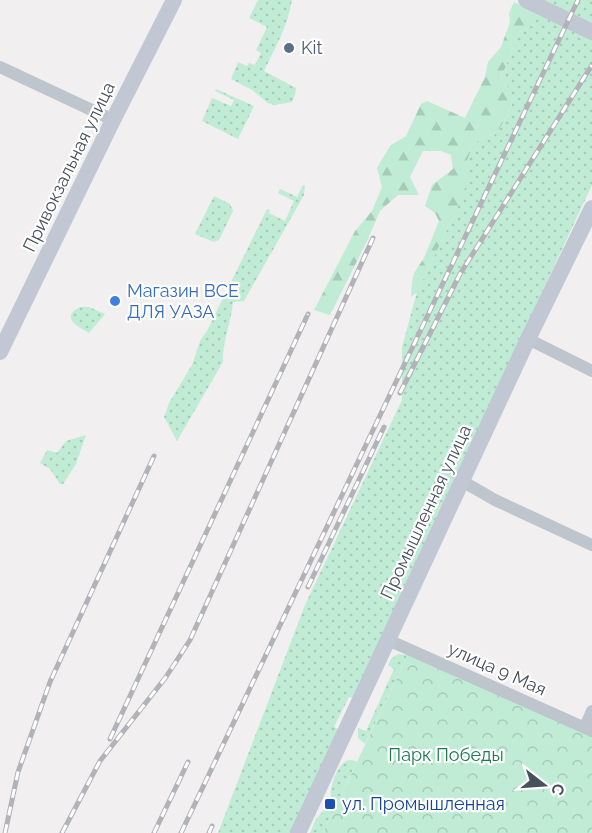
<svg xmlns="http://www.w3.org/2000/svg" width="592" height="833" viewBox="0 0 592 833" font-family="Raleway,sans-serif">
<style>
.grass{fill:url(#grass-dots)}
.forest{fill:url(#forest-firs)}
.park{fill:url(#park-crowns)}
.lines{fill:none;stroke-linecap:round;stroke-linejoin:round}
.street{stroke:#bec5cd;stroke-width:12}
.secondary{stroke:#c1c8d4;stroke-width:16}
.rail-casing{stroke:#b1b3b9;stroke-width:5}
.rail{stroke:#fff;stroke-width:3;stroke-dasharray:9;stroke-linecap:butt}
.service-dot{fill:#5c6f8a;stroke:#fff;stroke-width:2}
.shop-dot{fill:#3f7fe0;stroke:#fff;stroke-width:2}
.transit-dot{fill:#1a4fb4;stroke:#fff;stroke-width:2}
.labels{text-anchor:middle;stroke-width:4.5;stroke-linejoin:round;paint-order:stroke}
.service-label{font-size:18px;fill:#4e5e75;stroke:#fff;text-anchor:start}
.street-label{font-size:18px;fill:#48505b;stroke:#fff}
.shop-label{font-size:18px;fill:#366cbe;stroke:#fff;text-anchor:start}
.park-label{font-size:18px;fill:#1d7853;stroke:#fff}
.transit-label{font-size:18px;fill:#164399;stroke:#fff;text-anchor:start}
</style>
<defs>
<pattern id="grass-dots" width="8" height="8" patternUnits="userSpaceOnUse" patternTransform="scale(1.5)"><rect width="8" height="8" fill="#c0ecd5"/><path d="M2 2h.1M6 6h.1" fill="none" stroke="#a6ccb9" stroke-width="1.8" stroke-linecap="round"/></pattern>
<pattern id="forest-firs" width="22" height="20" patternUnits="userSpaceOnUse" patternTransform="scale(1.5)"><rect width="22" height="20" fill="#c0ecd5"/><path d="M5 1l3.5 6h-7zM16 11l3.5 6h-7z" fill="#a6ccb9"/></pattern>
<pattern id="park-crowns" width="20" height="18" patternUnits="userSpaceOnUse" patternTransform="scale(1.5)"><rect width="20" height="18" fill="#c0ecd5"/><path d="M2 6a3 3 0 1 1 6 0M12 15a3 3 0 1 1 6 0" fill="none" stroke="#a6ccb9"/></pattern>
</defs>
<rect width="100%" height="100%" fill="#f1efef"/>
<path class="grass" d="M258,0H292C288,26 275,48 264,71L296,88L295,95L292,102L275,105L268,103L252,90L231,79L238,62L247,66L249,63L255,65L261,53L256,50L267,27L249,18Z
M541,0H592V26Z
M528,9L592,40V185L353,698L349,697L334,727L338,729L290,833H218L305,605L402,400V347L417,292L453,217L467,161L473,144L488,134L493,137C501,126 514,110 512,96C511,90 504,83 501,78L519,32L535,24Z
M216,89L254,106L238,139L202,121L212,98L231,106L234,100L215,91Z
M303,185L305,186L304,195L244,301L233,302C231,323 222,342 223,362L177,441L164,417L169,403L192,365L200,341L207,331L267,209L270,210L269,213L285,221L294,201L278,193L280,189L297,197Z
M214,196L230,204L233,211L219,240L214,242L195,234Z
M80,307H89L105,314L89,333C77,327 60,317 80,307Z
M86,435L76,464L63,484H60L50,469L40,463L47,450L57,453L66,441Z
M398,654L408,655L365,744L358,738V728L366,731L394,669L388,665L391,659Z
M348,760L357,761L323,833H310L316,819L326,808L329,809L333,799L331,797C330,785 337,765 348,760Z"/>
<path class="forest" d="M514,2L528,9L537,18L535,24L519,32L501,78C504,83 511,90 512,95C514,110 501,126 493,137L488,134L473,144L467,161L469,179L453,217L417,292L411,297L412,282L414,273L424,258L439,221L435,213L425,206L432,185L453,169L451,155L441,151H423L410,177L419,195H398L380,211L368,239L330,315L314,310L355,231L372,211L382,187L377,168L390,146L406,136L421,104L427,101L465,118L485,77L488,62L501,47L510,22L509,13Z"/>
<path class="park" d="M408,655L592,734V833H323Z"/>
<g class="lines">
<path class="street" d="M0,67L113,120
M528,339L592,371
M462,481L495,500L592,545
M388,640L592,731
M585,727L592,711"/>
<path class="secondary" d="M526,0L592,32
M0,352L113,120L174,0
M298,833L528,339L592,208"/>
<g class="rail-casing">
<path id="rail" d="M400,393L460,274L592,65
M308,587L384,427
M110,739L308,314
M5,833L18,772L50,682L154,456
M62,833L100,761L166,677L190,640L373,238
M154,833L188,762
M181,833L578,0
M209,833L212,826"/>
</g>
<use href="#rail" class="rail"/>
</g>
<circle class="service-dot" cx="289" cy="48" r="6"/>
<circle class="shop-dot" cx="115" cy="301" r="6"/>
<rect class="transit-dot" x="324" y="798" width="12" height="12" rx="3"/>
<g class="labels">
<g class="service-label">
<text x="301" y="54">Kit</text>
</g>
<g class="street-label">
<text transform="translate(69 167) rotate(-64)" y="6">Привокзальная улица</text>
<text transform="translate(426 512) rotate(-65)" y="6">Промышленная улица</text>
<text transform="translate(497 669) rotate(24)" y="6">улица 9 Мая</text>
</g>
<g class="shop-label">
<text x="127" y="297">Магазин ВСЕ<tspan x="127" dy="21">ДЛЯ УАЗА</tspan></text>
</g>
<g class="park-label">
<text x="446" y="761">Парк Победы</text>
</g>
<g class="transit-label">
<text x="342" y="810">ул. Промышленная</text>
</g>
</g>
<g transform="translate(544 785) rotate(107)" stroke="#ffffff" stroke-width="4.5" paint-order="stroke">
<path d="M0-4.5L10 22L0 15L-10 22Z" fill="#48505b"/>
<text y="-9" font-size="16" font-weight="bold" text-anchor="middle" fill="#48505b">С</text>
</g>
</svg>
